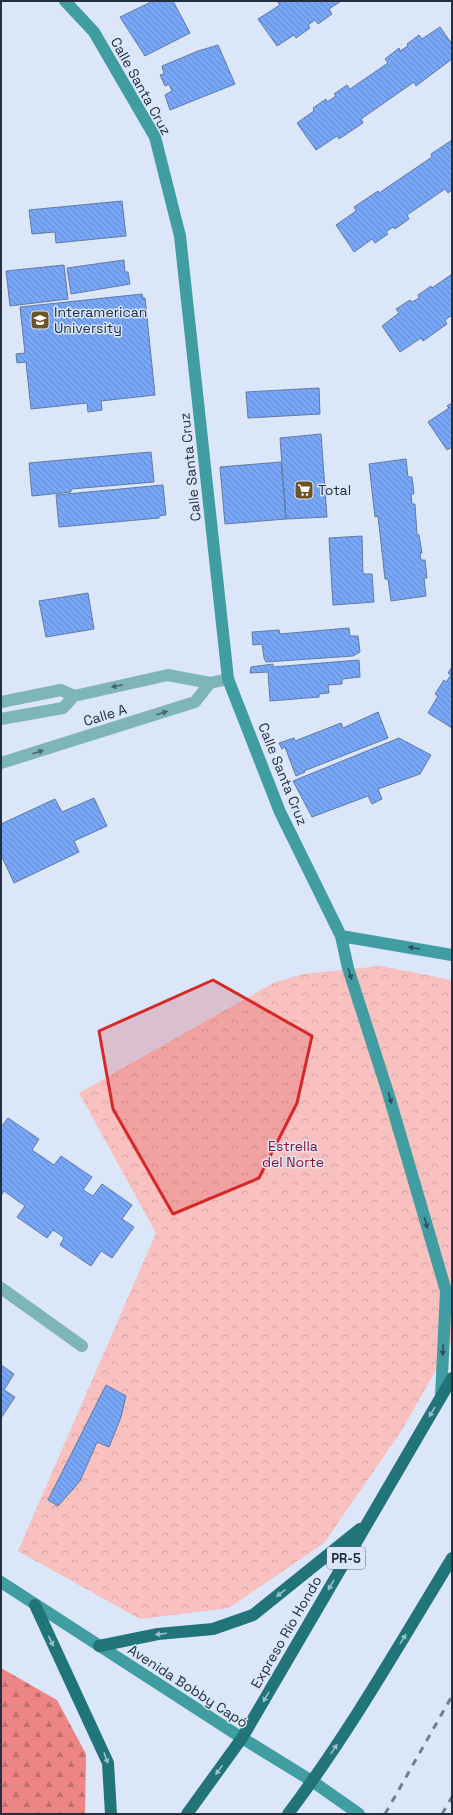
<svg xmlns="http://www.w3.org/2000/svg" width="453" height="1815" viewBox="0 0 453 1815" font-family="'Space Grotesk',sans-serif">
<style>
.forest{fill:url(#forest-firs)}
.park{fill:url(#park-crowns)}
.building{fill:url(#building-back-hatch);stroke:#617aa4}
.lines{fill:none;stroke-linecap:round;stroke-linejoin:round}
.lane{stroke:#7eb5b9;stroke-width:12}
.street{stroke:#7eb5b9;stroke-width:12}
.secondary{stroke:#409da2;stroke-width:12}
.highway{stroke:#217478;stroke-width:12}
.rail{stroke:#727d8f;stroke-width:3;stroke-dasharray:7 7;stroke-linecap:butt}
.oneway{fill:#476470}
.oneway2{fill:#2c4f5d}
.oneway3{fill:#9abecc}
.marked{fill:#d62828;fill-opacity:0.2;stroke:#d62828;stroke-width:3;stroke-linejoin:round}
.labels{text-anchor:middle;stroke-width:3;stroke-linejoin:round;paint-order:stroke}
.shield{fill:#dbe6f9;stroke:#5a6577;stroke-width:1}
.shield-label{font-size:13px;font-weight:bold;fill:#232e3f}
.street-label{font-size:14px;fill:#232e3f;stroke:#dbe6f9}
.poi-label{font-size:14px;fill:#232e3f;stroke:#dbe6f9;text-anchor:start}
.park-label{font-size:14px;fill:#911326;stroke:#dbe6f9}
</style>
<defs>
<pattern id="forest-firs" width="22" height="20" patternUnits="userSpaceOnUse"><rect width="22" height="20" fill="#ed8585"/><path d="M5 1l3.5 6h-7zM16 11l3.5 6h-7z" fill="#c06d6e"/></pattern>
<pattern id="park-crowns" width="20" height="18" patternUnits="userSpaceOnUse"><rect width="20" height="18" fill="#f8c0be"/><path d="M2 6a3 3 0 1 1 6 0M12 15a3 3 0 1 1 6 0" fill="none" stroke="#d4a5a4"/></pattern>
<pattern id="building-back-hatch" width="6" height="6" patternUnits="userSpaceOnUse"><rect width="6" height="6" fill="#78a7f7"/><path d="M-1 5l2 2M0 0l6 6M5-1l2 2" fill="none" stroke="#6288c9"/></pattern>
</defs>
<rect width="100%" height="100%" fill="#dbe6f9"/>
<path class="forest" d="M1,1668L57,1700L86,1754L85,1814H1Z"/>
<path class="park" d="M381,966L452,980V1342L400,1433L324,1543L229,1608L140,1619L18,1551L156,1233L79,1093L273,983L303,974Z"/>
<path class="building" d="M153,1H173L190,33L145,56L120,17Z
M277,1H341L329,9L332,14L318,24L315,20L308,25L310,28L296,38L294,35L277,46L258,19L280,5Z
M440,27L452,44V59L416,86L414,82L361,119L363,123L339,139L337,136L316,150L297,123L314,111L313,108L326,99L327,102L336,96L334,94L347,85L350,89L388,63L385,59L399,48L400,51L408,46L407,44L419,35L422,39Z
M218,45L235,84L170,110L165,95L172,91L169,84L165,86L160,75L164,74L162,66L198,51Z
M452,140V190L448,193L445,189L407,215L409,219L395,229L393,227L386,232L388,234L375,243L372,239L354,252L336,225L356,211L354,207L378,191L379,193L432,157L431,154Z
M122,201L126,236L56,243L55,232L32,234L29,210Z
M124,260L125,272H128L130,284L71,294L67,268Z
M64,265L68,299L10,306L6,271Z
M452,274V315L445,320L447,324L423,341L421,338L400,352L382,326L399,313L396,309L410,300L412,302L419,298L418,295L431,286L432,288Z
M142,294L143,298H145L155,395L101,401L102,410L88,412L87,403L31,409L26,362L17,363L16,354L25,353L20,307Z
M319,388L320,414L248,418L246,392Z
M452,403V447L447,450L428,422L449,408L447,406Z
M321,434L327,517L286,519L280,438Z
M151,452L154,482L71,489V492L32,496L29,463Z
M406,459L408,477H412L414,494H411L412,504H415L417,535H419L422,553H420L421,560H425L427,578H424L426,596L391,601L388,579H385L378,516L375,517L369,464Z
M281,462L286,519L225,524L220,467Z
M163,485L166,515L159,516V518L59,527L56,495Z
M362,536L363,574H372L374,602L333,605L329,538Z
M88,593L94,629L46,637L39,601Z
M349,628L350,636H358L360,652L353,656L266,662L264,658L262,644L253,645L252,632L279,630L280,634Z
M359,660L360,677L342,679V684L328,685L329,693L319,694V697L270,701L268,672L250,673L251,667L273,664V667Z
M452,667V728L428,713L438,696L435,694L444,680L446,682L451,675L448,673Z
M378,712L388,738L304,771L305,772L296,776L285,747L282,749L279,743L294,738L295,741L341,723L343,728Z
M399,738L431,755L420,774L378,789L382,799L372,804L368,796L312,817L293,781Z
M94,798L107,826L74,841L79,852L14,883L1,855V824L55,799L62,812Z
M8,1118L39,1139L32,1150L54,1165L61,1156L92,1177L83,1190L93,1196L102,1184L132,1205L122,1219L134,1227L112,1258L101,1251L91,1266L60,1245L64,1238L59,1234L53,1230L47,1238L17,1217L25,1206L4,1191L1,1196V1127Z
M1,1365L14,1374L4,1390L15,1397L1,1418Z
M106,1385L126,1396L121,1417L109,1447L97,1442L80,1481L58,1506L48,1500Z"/>
<g class="lines">
<path class="lane" d="M1,1288L82,1346"/>
<path class="street" d="M1,702L61,690L74,696L168,675L210,683L228,679
M1,719L63,708L74,696
M1,763L195,702L210,683"/>
<path class="secondary" d="M65,1L94,32L155,137L180,236L228,679L280,812L341,936L348,968L389,1096L446,1291L441,1397
M341,936L452,955
M1,1582L242,1738L312,1781L359,1814"/>
<path class="highway" d="M35,1605L108,1763L111,1814
M99,1646L158,1634L213,1629L253,1615L360,1529
M187,1814L242,1738L452,1378
M288,1814C349,1733 399,1645 452,1558"/>
<path class="rail" d="M385,1814L452,1696
M442,1814L452,1797"/>
</g>
<defs><path id="oneway-solid" d="M-6-.8H1V-3.2L6.5 0L1 3.2V.8H-6Z"/></defs>
<g class="oneway">
<use href="#oneway-solid" transform="translate(117 686) rotate(168)"/>
<use href="#oneway-solid" transform="translate(162 713) rotate(-17)"/>
<use href="#oneway-solid" transform="translate(38 752) rotate(-17)"/>
</g>
<g class="oneway2">
<use href="#oneway-solid" transform="translate(414 948) rotate(-170)"/>
<use href="#oneway-solid" transform="translate(350 974) rotate(72)"/>
<use href="#oneway-solid" transform="translate(390 1098) rotate(73)"/>
<use href="#oneway-solid" transform="translate(426 1223) rotate(74)"/>
<use href="#oneway-solid" transform="translate(443 1350) rotate(93)"/>
</g>
<g class="oneway3">
<use href="#oneway-solid" transform="translate(432 1412) rotate(121)"/>
<use href="#oneway-solid" transform="translate(331 1585) rotate(120)"/>
<use href="#oneway-solid" transform="translate(281 1593) rotate(142)"/>
<use href="#oneway-solid" transform="translate(161 1634) rotate(173)"/>
<use href="#oneway-solid" transform="translate(403 1639) rotate(-59)"/>
<use href="#oneway-solid" transform="translate(51 1641) rotate(65)"/>
<use href="#oneway-solid" transform="translate(266 1697) rotate(120)"/>
<use href="#oneway-solid" transform="translate(334 1749) rotate(-56)"/>
<use href="#oneway-solid" transform="translate(106 1758) rotate(70)"/>
<use href="#oneway-solid" transform="translate(219 1770) rotate(126)"/>
</g>
<path class="marked" d="M213,980L312,1036L297,1103L259,1178L173,1214L113,1109L99,1031Z"/>
<defs>
<g id="school-square" transform="scale(1)"><rect x="-9" y="-9" width="18" height="18" rx="4" fill="#6c5324" stroke="#dbe6f9"/><path d="M0-5L7-2L0 1L-7-2ZM-4 1L0 2.5L4 1V4Q0 6-4 4Z" fill="#fff"/></g>
<g id="supermarket-square" transform="scale(1)"><rect x="-9" y="-9" width="18" height="18" rx="4" fill="#6c5324" stroke="#dbe6f9"/><path d="M-6-5.5h2.5l.6 2H6L4.5 2H-2.5L-4.4-4H-6ZM-1.5 3.2a1.3 1.3 0 1 0 .1 0ZM3 3.2a1.3 1.3 0 1 0 .1 0Z" fill="#fff"/></g>
</defs>
<g fill-rule="evenodd">
<use href="#school-square" x="40" y="320"/>
<use href="#supermarket-square" x="304" y="490"/>
</g>
<g class="labels">
<rect class="shield" x="327" y="1547" width="38" height="22" rx="3"/>
<g class="shield-label">
<text x="346" y="1563">PR-5</text>
</g>
<g class="street-label">
<text transform="translate(141 86) rotate(61)" y="5">Calle Santa Cruz</text>
<text transform="translate(190 467) rotate(-96)" y="5">Calle Santa Cruz</text>
<text transform="translate(105 715) rotate(-17)" y="5">Calle A</text>
<text transform="translate(283 774) rotate(68)" y="5">Calle Santa Cruz</text>
<text transform="translate(286 1632) rotate(-60)" y="5">Expreso Río Hondo</text>
<text transform="translate(188 1686) rotate(33)" y="5">Avenida Bobby Capó</text>
</g>
<g class="poi-label">
<text x="54" y="317">Interamerican<tspan x="54" dy="16">University</tspan></text>
<text x="318" y="495">Total</text>
</g>
<g class="park-label">
<text x="293" y="1151">Estrella<tspan x="293" dy="16">del Norte</tspan></text>
</g>
</g>
<rect width="453" height="1815" fill="none" stroke="#232e3f" stroke-width="4"/>
</svg>
